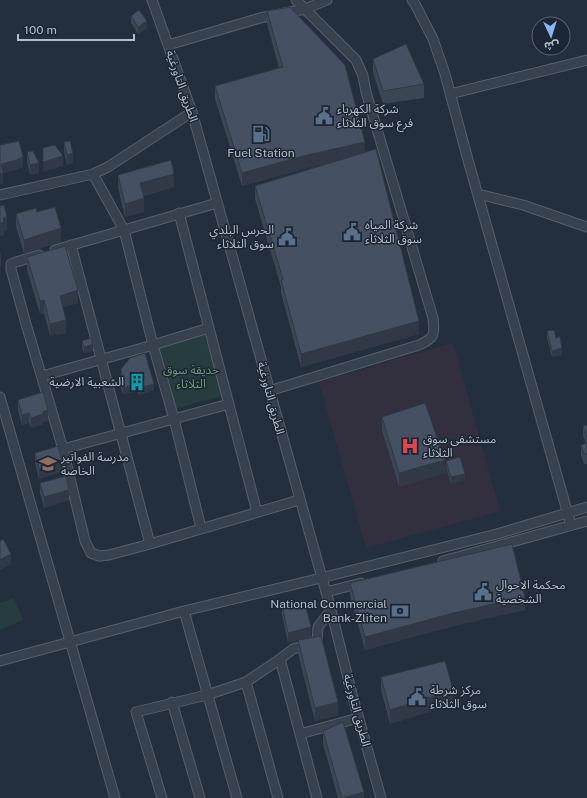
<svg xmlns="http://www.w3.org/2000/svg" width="587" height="798" viewBox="0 0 587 798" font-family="'Public Sans','Noto Sans Arabic',sans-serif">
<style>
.medical{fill:#32303f}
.green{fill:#263c3f}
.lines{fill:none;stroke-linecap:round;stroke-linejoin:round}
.minor-casing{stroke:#565f6c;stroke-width:11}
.minor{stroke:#38414e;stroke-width:9}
.wall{fill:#3b4654}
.shaded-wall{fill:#303945}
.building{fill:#455162;stroke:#303945}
.labels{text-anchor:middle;stroke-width:3;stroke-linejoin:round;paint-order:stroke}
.street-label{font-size:12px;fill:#b4bcc9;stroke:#1d2633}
.poi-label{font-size:12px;fill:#b4bcc9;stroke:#1d2633;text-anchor:start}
.park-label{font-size:12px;fill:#6b9a76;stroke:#1d2633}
</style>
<rect width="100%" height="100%" fill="#242f3e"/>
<path class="medical" d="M453,343L500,511L366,548L319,382Z"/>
<path class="green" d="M204,334L223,396L173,409L156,346Z
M14,598L23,620L0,630V603Z"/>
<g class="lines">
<g class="minor-casing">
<path id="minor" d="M152,0L192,112L331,610L352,694L381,798
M412,0L415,4L433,39L445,74L468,160L571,525
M168,45L260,18L305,9L327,0
M450,94L587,60
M93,174L124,230L153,345L174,419L201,528
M478,194L523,205L587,227
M0,195L93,174L108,167L192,112
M179,213L257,512
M71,245L150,544
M55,250L217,203
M39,255L16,262L11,264V269L26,324L63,449L85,541L91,553L99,556L109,555L150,544L299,500
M42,376L153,345L209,328
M269,391L419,345C435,338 435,334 433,318L366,92L363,76L356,60L296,0
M0,397L115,798
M63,449L229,404
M443,561L587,521
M326,592L361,583
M184,611L237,798
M280,659L317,798
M0,661L184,611L321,578L497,534L587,507
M246,682L278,798
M172,702L200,798
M300,734L358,718
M162,798L136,712L207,695L246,682L280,659L293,649L317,642L318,627L331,610"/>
</g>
<use href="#minor" class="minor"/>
</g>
<path class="wall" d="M267,11L365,152L419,334L301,367L281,293V287L255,199V186L328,163L303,169L242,186L215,99V86L279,68L267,24Z
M131,16L147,28L138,34L131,23Z
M373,59L424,84V98L383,104L373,72Z
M64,142L73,163L67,165L64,152Z
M27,152L39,173L30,175L27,162Z
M118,175L174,187L143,196L144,212L125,217L118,188Z
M37,212L61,242L24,253L16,227V214Z
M27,257L78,303L63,307L66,333L50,336L44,313L40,314L27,270Z
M547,331L556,338L562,355L552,357L547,338Z
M82,341L93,351L84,353L82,347Z
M121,369L154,390L139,395L137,391L123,394L121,389V382L123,381L121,376Z
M18,400L48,420L43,422V424L31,428L29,423L22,425L18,410Z
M382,417L445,473L399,487L382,430Z
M587,425V464H584L581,455V445L586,443L583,436V426Z
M35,453L62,472L39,479L35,463Z
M446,461L465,480L451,484L446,468Z
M40,483L69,500L44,508L40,493Z
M350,583L525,610L453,626L365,650L350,596Z
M282,605L311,637L288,643L282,615Z
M298,640L338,715L315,721L298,654Z
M381,677L453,704L390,724L381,690Z
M323,731L364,798H338L323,744Z"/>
<path class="shaded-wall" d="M147,21V28L138,34V27Z
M365,142V155L303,169L242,186V173L303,156Z
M73,153V163L67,165V155Z
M63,156V166L43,172V162Z
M23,157V167L18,169L17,170L3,173V183L0,184L1,164Z
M39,163V173L30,175V165Z
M174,174V187L140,196V183Z
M144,198V212L125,217V204Z
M7,217V230L4,231V235L0,236V223L3,218Z
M61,228V242L24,253V240Z
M0,253H1V266L0,267Z
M78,290V303L60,308V296Z
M44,300V313L40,314V301Z
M66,320V333L50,336V324Z
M419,321V334L301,367V354Z
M93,344V351L84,353V347Z
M562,348V355L552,357V351Z
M137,384V391L123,394V388Z
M154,384V390L139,395V388Z
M48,410V420L43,422V424L31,428V418L43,412Z
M29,413V423L22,425V415Z
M445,460V473L399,487V473Z
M62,462V472L39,479V469Z
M465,474V480L451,484V477Z
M69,490V500L44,508V497Z
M11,554V564L0,570V560Z
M525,597V610L453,626L365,650V637L453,613Z
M311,627V637L288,643V633Z
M453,690V704L390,724V710Z
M338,702V715L315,721V708Z
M364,792V798H343Z"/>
<path class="building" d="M290,7L345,65L365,142L303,156L242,173L215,86L283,67L267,11Z
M139,10L147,21L138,27L131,16Z
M406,44L424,84L383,91L373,59Z
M19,141L23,157L18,159L17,160L1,164L3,173L0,174V145Z
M70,141L73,153L67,155L64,142Z
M55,145L63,156L43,162V148Z
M376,149L419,321L301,354L281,280L283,279L255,186Z
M33,151L39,163L30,165L27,152Z
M171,160L174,174L140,183L144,198L125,204L118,175Z
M4,205L7,217L3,218L4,222L0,223V206Z
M55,207L61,228L24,240L16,214L36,208L37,212Z
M65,246L78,290L60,296L66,320L50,324L44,300L40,301L27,257Z
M554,330L556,338L560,337L562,348L552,351L547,331Z
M91,338L93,344L84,347L82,341Z
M145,353L154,384L139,388L137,384L123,388L121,382L124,381L121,369L130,358Z
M43,392L48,410L43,412V414L31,418L29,413L22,415L18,400Z
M425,403L445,460L399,473L382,417Z
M587,425V438L583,426Z
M587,443V454H584L581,445Z
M58,446L62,462L39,469L35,453Z
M460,457L465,474L451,477L446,461Z
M66,476L69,490L44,497L40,483Z
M3,539L11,554L0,560V541Z
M512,544L525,597L453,613L365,637L350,583Z
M304,600L311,627L288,633L282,605Z
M321,636L338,702L315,708L298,640Z
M445,661L453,690L390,710L381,677Z
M343,722L364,792L342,798L323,731Z"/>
<defs>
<g id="civic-bare" transform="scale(1.38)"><path d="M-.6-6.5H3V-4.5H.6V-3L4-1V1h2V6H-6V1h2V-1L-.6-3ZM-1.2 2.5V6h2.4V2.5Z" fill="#5c6f8a" stroke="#1d2633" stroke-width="2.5" paint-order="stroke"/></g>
<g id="fuel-bare" transform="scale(1.38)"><path d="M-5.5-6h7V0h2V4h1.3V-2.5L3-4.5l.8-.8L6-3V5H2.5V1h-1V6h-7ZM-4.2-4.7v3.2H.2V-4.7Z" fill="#5c6f8a" stroke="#1d2633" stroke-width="2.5" paint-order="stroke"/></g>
<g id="building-bare" transform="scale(1.38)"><path d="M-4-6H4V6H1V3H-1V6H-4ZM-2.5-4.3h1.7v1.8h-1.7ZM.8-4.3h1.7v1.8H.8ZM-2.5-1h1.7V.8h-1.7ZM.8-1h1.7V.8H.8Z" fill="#0f9aa8" stroke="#1d2633" stroke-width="2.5" paint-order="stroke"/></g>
<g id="hospital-bare" transform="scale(1.38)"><path d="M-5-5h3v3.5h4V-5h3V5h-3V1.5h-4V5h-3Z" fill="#e0444e" stroke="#1d2633" stroke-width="2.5" paint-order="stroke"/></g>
<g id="school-bare" transform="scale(1.38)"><path d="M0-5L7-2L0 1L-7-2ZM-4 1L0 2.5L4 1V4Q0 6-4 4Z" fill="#8d6e63" stroke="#1d2633" stroke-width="2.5" paint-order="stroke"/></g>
<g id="bank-bare" transform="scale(1.38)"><path d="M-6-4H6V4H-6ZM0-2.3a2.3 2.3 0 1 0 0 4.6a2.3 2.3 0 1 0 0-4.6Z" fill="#5c6f8a" stroke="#1d2633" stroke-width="2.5" paint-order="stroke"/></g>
</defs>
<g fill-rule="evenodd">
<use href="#civic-bare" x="324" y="116"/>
<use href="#fuel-bare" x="261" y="134"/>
<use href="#civic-bare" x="352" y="232"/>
<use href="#civic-bare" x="287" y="237"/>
<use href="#building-bare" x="137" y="382"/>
<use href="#hospital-bare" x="410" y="446"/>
<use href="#school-bare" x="48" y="464"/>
<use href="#civic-bare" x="483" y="592"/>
<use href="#bank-bare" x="400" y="611"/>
<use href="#civic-bare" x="417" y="697"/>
</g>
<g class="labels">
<g class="street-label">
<text transform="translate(182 86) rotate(71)" y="4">الطريق التاورغية</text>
<text transform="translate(271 398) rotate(75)" y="4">الطريق التاورغية</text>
<text transform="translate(357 710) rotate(75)" y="4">الطريق التاورغية</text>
</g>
<g class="poi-label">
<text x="337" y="113">شركة الكهرباء<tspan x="337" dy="14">فرع سوق الثلاثاء</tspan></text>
<text x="261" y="157" text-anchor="middle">Fuel Station</text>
<text x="365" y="229">شركة المياه<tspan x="365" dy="14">سوق الثلاثاء</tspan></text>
<text x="274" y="234" text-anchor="end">الحرس البلدي<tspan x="274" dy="14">سوق الثلاثاء</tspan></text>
<text x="124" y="386" text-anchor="end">الشعبية الارضية</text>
<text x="423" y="443">مستشفى سوق<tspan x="423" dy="14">الثلاثاء</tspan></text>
<text x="61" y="461">مدرسة الفواتير<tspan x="61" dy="14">الخاصة</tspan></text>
<text x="496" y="589">محكمة الاحوال<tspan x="496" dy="14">الشخصية</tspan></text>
<text x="387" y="608" text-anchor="end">National Commercial<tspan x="387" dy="14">Bank-Zliten</tspan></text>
<text x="430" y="694">مركز شرطة<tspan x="430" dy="14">سوق الثلاثاء</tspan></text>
</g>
<g class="park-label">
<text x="191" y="374">حديقة سوق<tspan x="191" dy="14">الثلاثاء</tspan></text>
</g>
</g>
<g transform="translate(551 36) rotate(176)"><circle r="19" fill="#1d2633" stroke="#59626f"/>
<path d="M0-3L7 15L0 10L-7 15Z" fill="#8ab4f8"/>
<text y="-6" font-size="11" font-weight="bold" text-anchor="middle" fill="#b4bcc9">ش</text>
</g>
<path d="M18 34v6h116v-6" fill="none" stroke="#b4bcc9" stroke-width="2"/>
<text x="24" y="34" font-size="12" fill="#b4bcc9" stroke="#1d2633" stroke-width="3" paint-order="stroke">100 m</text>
</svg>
